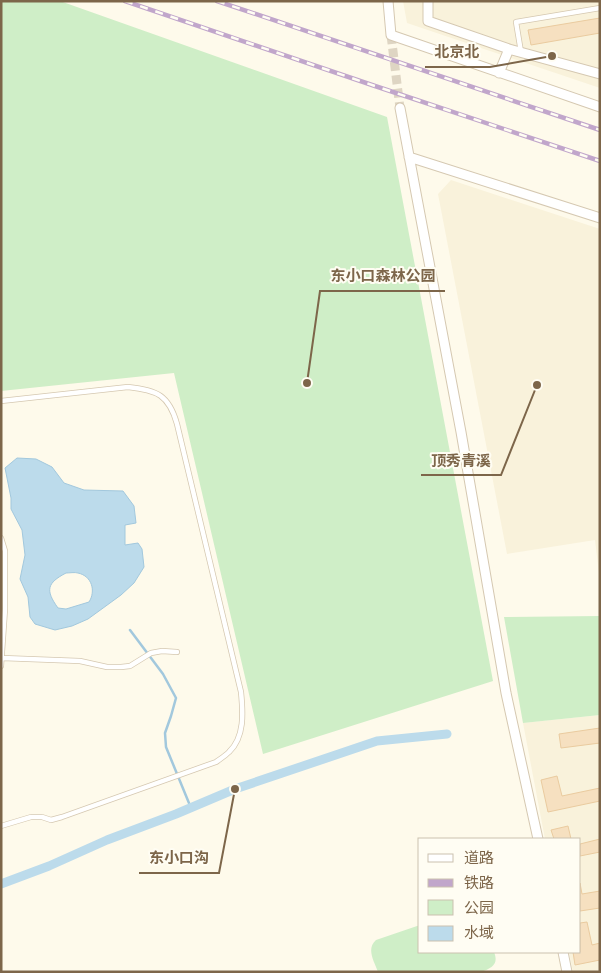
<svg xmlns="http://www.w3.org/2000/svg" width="601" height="973" viewBox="0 0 601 973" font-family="'Asap Condensed','Noto Sans SC',sans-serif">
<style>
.residential{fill:#f9f2db}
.green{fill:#cfeec7}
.water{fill:#bcdbeb;stroke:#a2c8dd;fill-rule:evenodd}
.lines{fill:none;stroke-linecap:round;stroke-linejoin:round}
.stream{stroke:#a2c8dd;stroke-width:2.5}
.canal{stroke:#bcdbeb;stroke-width:9}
.building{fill:#f6e0c0;stroke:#eacb9f}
.street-tunnel{stroke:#ded5c3;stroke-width:9;stroke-dasharray:9 4.5;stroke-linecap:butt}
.lane-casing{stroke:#d5c8b1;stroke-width:6}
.street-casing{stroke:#d5c8b1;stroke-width:11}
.lane{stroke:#fff;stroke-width:4.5}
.street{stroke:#fff;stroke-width:9}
.rail-casing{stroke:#c1a6cb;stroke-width:4.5}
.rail{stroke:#fffdf3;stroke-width:2.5;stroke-dasharray:8;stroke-linecap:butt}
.leader{fill:none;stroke:#7d664a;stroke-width:2}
.callout-dot{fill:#7d664a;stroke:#fffdf3;stroke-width:2}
.callout-label{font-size:15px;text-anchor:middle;font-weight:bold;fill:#7d664a;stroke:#fffdf3;stroke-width:4;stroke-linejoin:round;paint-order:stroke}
</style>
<rect width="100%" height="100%" fill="#fefaeb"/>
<path class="residential" d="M403,1H600V88L407,23Z
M451,180L600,229V581L595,540L507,554L438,194Z
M600,715V972H573L569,952H580V839H545L523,723Z"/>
<path class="green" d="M1,1H60L387,117L493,681L263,754L174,373L1,391Z
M600,616V715L523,723L504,617Z
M420,925V952H494C499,964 492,968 481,972H378C374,961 366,949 376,940Z"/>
<path class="water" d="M17,458L36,459L52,467L64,483L84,490L123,491L134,506L136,523L125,525V545L138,543L142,549L144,567L134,583L121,595L88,619L72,626L55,630L35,624L30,617L28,597L20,579L25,555L22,530L11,509V498L5,468ZM66,573C69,573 75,572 78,573C92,576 96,591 89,602L66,609L58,608C45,590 47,583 66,573Z"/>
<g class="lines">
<path class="stream" d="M130,630L163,674L176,698L171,716L165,733L166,747L191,808"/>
<path class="canal" d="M1,884L49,866L107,840L176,814L235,789L377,741L447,734"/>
</g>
<path class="building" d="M600,18V33L531,45L528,30Z
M600,728V743L561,748L559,734Z
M557,776L562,796L600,788V801L548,812L541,780Z
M568,826L571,839H554L551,830Z
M600,839V852L580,856V844Z
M580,883L582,894L600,891V908L580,911Z
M587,922L592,945L600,943V960L575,965L573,952H580V923Z"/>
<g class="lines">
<path class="street-tunnel" d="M391,35L400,108"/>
<g class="lane-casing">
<path id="lane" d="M521,52L516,22L600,8
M1,401L128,387C157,390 169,395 177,424L241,692C243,712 245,737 229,752C225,756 220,759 216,762L62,817L51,820L42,817H31L1,826
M1,538L5,551V609L1,666
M2,658L80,661L107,667H121L130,666L151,653L162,651L177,652"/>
</g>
<g class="street-casing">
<path id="street" d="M388,1L391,35L600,107
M428,1V21L509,49
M499,73L509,49L600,74
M400,108L461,432L506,693L538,839
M409,157L600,218
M563,952L567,972"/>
</g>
<use href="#lane" class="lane"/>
<use href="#street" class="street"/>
<g class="rail-casing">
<path id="rail" d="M125,1L375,86L600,161
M217,1L600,130"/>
</g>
<use href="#rail" class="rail"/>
</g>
<path class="leader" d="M552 56L490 67H425M307 383L320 291H445M537 385L501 475H421M235 789L219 873H139"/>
<g class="callout-dot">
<circle cx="552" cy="56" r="5"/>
<circle cx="307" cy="383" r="5"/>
<circle cx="537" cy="385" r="5"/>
<circle cx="235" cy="789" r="5"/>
</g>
<g class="callout-label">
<text x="457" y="57">北京北</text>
<text x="383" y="281">东小口森林公园</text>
<text x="461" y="466">顶秀青溪</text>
<text x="179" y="863">东小口沟</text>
</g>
<rect width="601" height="973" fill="none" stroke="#7d664a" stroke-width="5"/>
<rect x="418" y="838" width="162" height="115" fill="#fffdf3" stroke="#cbc1af"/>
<rect x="428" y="854" width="25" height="8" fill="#ffffff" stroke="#cbc1af"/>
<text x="464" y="863" font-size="15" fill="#7d664a">道路</text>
<rect x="428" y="879" width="25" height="8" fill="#c1a6cb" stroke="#cbc1af"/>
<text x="464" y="888" font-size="15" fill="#7d664a">铁路</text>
<rect x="428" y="900" width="25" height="15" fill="#cfeec7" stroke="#cbc1af"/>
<text x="464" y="913" font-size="15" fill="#7d664a">公园</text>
<rect x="428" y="926" width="25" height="15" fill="#bcdbeb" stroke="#cbc1af"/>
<text x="464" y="938" font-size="15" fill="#7d664a">水域</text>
</svg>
